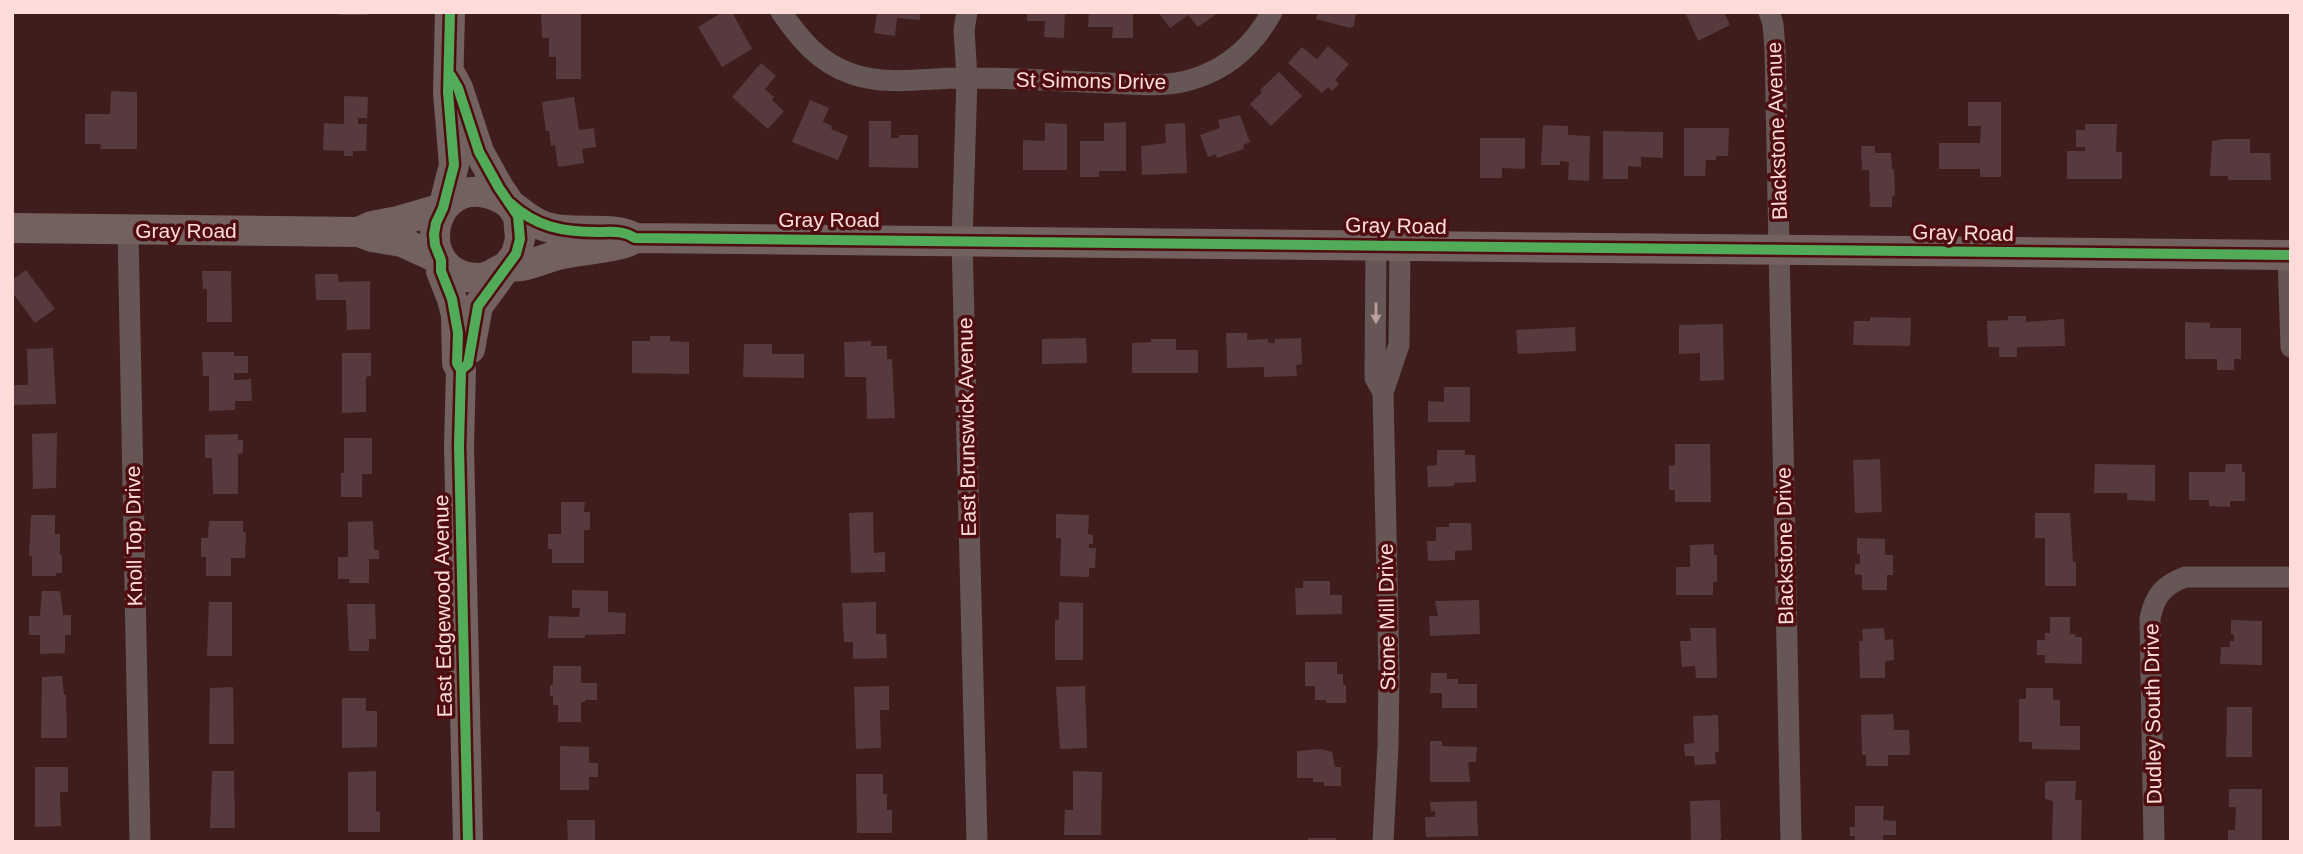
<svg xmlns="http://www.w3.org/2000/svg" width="2303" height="854" viewBox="0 0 2303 854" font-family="Helvetica,sans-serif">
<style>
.building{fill:#573a3d}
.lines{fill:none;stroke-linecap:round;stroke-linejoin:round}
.street{stroke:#665756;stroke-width:21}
.secondary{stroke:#736160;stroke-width:30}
.cycleway-casing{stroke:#4e0e0f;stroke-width:15}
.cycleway{stroke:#51ab58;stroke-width:10}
.oneway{fill:#b9a09e}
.labels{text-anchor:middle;stroke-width:7;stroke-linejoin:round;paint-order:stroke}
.street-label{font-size:21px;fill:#fddbd8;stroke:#4e0e0f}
</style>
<rect width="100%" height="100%" fill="#3f1d1d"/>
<path class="building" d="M339,12H367V15H339Z
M723,12H732L752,49L722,67L698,27Z
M877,12H920V20L897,18L895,36L874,33Z
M1027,12H1065L1064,38L1044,37L1045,21H1027Z
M1089,12H1133V38H1112L1113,27H1088Z
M1158,12H1219L1198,27L1188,15L1170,28Z
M1318,12H1356L1354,26L1350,28L1316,19Z
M1685,12H1724L1730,25L1698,41Z
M541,14H581V79H556V57H549V38H542Z
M1328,46L1349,64L1335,80L1339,84L1332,91L1328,87L1322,93L1288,63L1302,47L1317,59Z
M761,63L776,76L765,89L774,97L772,100L784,111L768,129L732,97Z
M1279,72L1302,96L1271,126L1250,104L1262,92L1260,90Z
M111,91L137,92V149H100L101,144H85V114H110Z
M344,96L368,97L367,118H358V124H367L366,151H353V156H344V151L323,150L324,123L344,124Z
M574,97L579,130L594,128L596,147L582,149L584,163L558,167L555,145L551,146L549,131H546L542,102Z
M810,100L829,108L823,122L832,126L831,129L848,136L838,160L792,142Z
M1968,102H2001V177H1980V169H1939V143H1980L1981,126H1968Z
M1240,115L1250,142L1243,145L1244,149L1217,158L1216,154L1208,157L1200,135L1220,128L1218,120Z
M869,121H891V138H899V135H918V168L869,167Z
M1126,122V171H1099V177H1080V141H1104V123Z
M1045,123L1067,124V170H1023V140L1045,141Z
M1185,123L1187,173L1142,175L1141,146L1166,143L1165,124Z
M2085,124H2117L2116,152H2122V179H2067V151H2085V147H2076V130H2085Z
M1543,125L1568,126V135L1590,136L1589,181L1568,180L1569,162L1560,161V165H1541Z
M1684,128H1729L1728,156H1716V160H1706L1705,176H1684Z
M1603,131L1663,132V158L1641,157V167L1628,166V179H1603Z
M1480,138H1525V169L1502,168V178H1480Z
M2223,139H2250V153H2270L2271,180H2228V176H2210L2212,141Z
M1861,146H1875V153H1891L1892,169H1894L1895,195L1892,196V207H1870L1869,170H1862Z
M26,270L55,309L35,323L12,292V280Z
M202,271H231L232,322H207V289H203Z
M315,274H338V282L370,281V329L347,330L346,300H316Z
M2008,316H2026V322L2064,319L2065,346L2017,347V357H1999V347H1988L1987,321L2008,320Z
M1870,317L1911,318L1910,346L1853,345L1854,321H1870Z
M2185,322L2210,323V328H2241V359H2234V370H2217V359H2185Z
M1723,324L1724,380L1700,381V353L1679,354V325Z
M1575,327L1576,351L1518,354L1516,330Z
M1226,333H1247V340L1268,339V343H1275V339L1301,338L1302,364L1296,365L1297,376L1264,377V367L1227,368Z
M650,336H670V341L689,342V374L632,373V341H650Z
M1086,338L1087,363L1042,364V339Z
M1151,339H1176V350H1198V373H1132V343L1151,342Z
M871,341V346H887V359H892L895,418L867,419L866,377H845L844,342Z
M744,344H772V354H804V378L743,377Z
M53,348L56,404L12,405V385H28L27,349Z
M202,352H234V356H248V373H234V380L251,379L252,401H235V410L209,411V376H203Z
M342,353H371V376L366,377V412L342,413Z
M1444,387H1470V422H1428V401L1444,402Z
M57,433L56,488L33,489L32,434Z
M238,434V440H243V453L238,454V494H213L212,458H205V435Z
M344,438H372V474H362V497H341V473H344Z
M1675,444H1710L1711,502H1675V490H1669V466L1675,465Z
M1437,450H1465V455H1475L1476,482L1454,483V486L1428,487L1427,466L1437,465Z
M1880,459L1882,512L1855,513L1853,460Z
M2095,464L2155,465V501L2127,500V493H2094Z
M2226,464H2242V472H2245V501H2230V507L2209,506V500H2189V472H2225Z
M561,502H585L584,512H590V530H584V563H552V549H548V534H561Z
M873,512L874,553L885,552V572L851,573L849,513Z
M2035,513H2070L2073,562H2076V586H2045V538H2035Z
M1056,514L1089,515L1088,534L1093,535V544H1089V548H1096L1095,568H1089V577L1060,576L1061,538H1056Z
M31,515H55V534H60V555H62V573H56V576H32V556H29Z
M209,521H243V532H246L245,558H231V576H206V557H201V538H208Z
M373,521L374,550H379V559H369V583H349V579H338V557H348V522Z
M1449,523H1471L1472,550L1455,551V560L1428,561L1427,541H1436V527H1449Z
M1857,538L1885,539V555H1893V575H1887V590H1862V575L1855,574V564H1860V554H1857Z
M1714,544V555H1717V582H1713V595H1676V567H1690V545Z
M1303,581H1330V595H1342V614L1296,615L1295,588H1303Z
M572,590L608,591V612L626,613L625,634L585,635V638H548L549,616L579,617L580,608H572Z
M42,591H60L63,615H71V635H65V653L40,654V635H29V616H40Z
M1479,600L1480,634L1430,636L1429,616H1438L1435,601Z
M209,602H232V656H207Z
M876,602V634H886L887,658L853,659V642H844L842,603Z
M1059,602L1083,603V660H1055V620H1059Z
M347,604H375L376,639H369V651H349Z
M2050,617H2070V634H2075V637H2082V664L2045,663V655H2037V640H2045V633H2050Z
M2231,620L2262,621V665L2220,664L2221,647H2230V641H2234V635L2231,634Z
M1690,628H1716L1717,678H1696L1695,666L1682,667L1680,641H1691Z
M1884,628L1885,640L1893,639L1894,660L1885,661V678H1860L1859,641H1863L1862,629Z
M1305,662H1337V674H1343V685H1346V703H1326V700H1315V686H1305Z
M553,666H581V683H597V700H585V702H581V722H558V705H553V696H550V685H553Z
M1431,673H1447V679H1458V684H1477V708H1442V693H1430Z
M62,676L64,695H66L67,738H41L42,677Z
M889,686V710H880L881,748L856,749L854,687Z
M1085,686L1087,748L1060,749L1056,687Z
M233,687L234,744H209L210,688Z
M2026,688H2053V700H2060V726H2080V750L2032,749V742H2019V699H2026Z
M342,698H366V711H377V747L342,748Z
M2227,707H2252V757H2226Z
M1893,714L1894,730H1909L1910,755H1888V766H1866V755H1862L1861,715Z
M1718,715L1719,752H1715L1716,764L1695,765L1694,756H1685L1684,744L1694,743L1693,716Z
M1430,741H1442V746L1477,747L1476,762H1468L1470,782H1430Z
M560,746L589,747V763H598V777H589V790H560Z
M1320,749L1332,752L1335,767H1341V786H1324V782H1313V778H1297V751Z
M35,767H68V792H60L61,826L35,827Z
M212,771H234L235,828H210Z
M376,771V811L380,812V832H348V772Z
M1073,771L1102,772L1101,835H1064L1065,810H1073Z
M856,774H883V794H887V810H892V833H857Z
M2050,781H2076L2075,800H2082L2081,841L2052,840L2053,801L2045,799V782Z
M2229,789H2262V842H2228V830H2235L2236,807H2229Z
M1720,800L1721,838L1718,842H1691L1690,801Z
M1477,801L1478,836L1426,837L1425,817H1435V811L1431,812L1430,802Z
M1855,806H1884L1883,820L1896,821V835H1883V842H1855V836H1850V827H1855Z
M567,820H595V842H568Z
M1308,838H1336V842H1308Z"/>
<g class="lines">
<path class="street" d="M781,12C800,39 819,63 852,74C891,87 929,77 969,78C1015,78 1062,81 1108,83C1136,84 1166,88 1193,79C1229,68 1254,45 1272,12
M967,12L964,30L967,78L962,240L977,842
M1769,12L1773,24L1775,50L1791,842
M128,230L140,842
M1376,245L1375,378L1383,392L1399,345L1400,245
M2288,255L2291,347
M1383,842L1388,746L1389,671L1383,392
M2154,842L2150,618C2155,595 2164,585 2185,577H2291"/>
<path class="secondary" d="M450,73L458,88L479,152L499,188L518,216L520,239L516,254L478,306L470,349
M443,208L454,165L448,92L450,12
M12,228L359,232L372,237L402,242L441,260
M363,230L372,226L398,221L443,208
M635,238C623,248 577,250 558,255C546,258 534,264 522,266C517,267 511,266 506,267C495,271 489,279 477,278C413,276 427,180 486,193C508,197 521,217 541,225C570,237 614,224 635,238L2291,255
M441,260V271L452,299L456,315L457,363L461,370L459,446L468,842"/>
<g class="cycleway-casing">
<path id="cycleway" d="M450,12L448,92L454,165L443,208L436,223L434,234L435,245L441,260V271L452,299L458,333L457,363L461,370L459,446L468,842
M451,76L458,88L479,152L499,188L518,216L520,239L516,254L478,306L468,364L461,370
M510,203C536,227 563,232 597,232C611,232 623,230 635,238L2291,255"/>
</g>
<use href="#cycleway" class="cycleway"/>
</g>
<defs><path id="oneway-solid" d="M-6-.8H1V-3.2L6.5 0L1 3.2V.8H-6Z" transform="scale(1.75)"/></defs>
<use class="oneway" href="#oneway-solid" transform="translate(1376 313) rotate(90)"/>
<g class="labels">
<g class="street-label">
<text transform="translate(1091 81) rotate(1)" y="7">St Simons Drive</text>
<text transform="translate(1777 131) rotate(-92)" y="7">Blackstone Avenue</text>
<text x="829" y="227">Gray Road</text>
<text transform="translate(1396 226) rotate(1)" y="7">Gray Road</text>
<text x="186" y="238">Gray Road</text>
<text transform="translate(1963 233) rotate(1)" y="7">Gray Road</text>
<text transform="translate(967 427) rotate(-91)" y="7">East Brunswick Avenue</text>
<text transform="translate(134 536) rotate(-91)" y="7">Knoll Top Drive</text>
<text transform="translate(1785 546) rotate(-91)" y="7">Blackstone Drive</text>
<text transform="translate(443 606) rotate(-91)" y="7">East Edgewood Avenue</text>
<text transform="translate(1387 617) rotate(-91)" y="7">Stone Mill Drive</text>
<text transform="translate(2153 714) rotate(-91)" y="7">Dudley South Drive</text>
</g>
</g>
<rect width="2303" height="854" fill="none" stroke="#fddbd8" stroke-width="28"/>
</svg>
